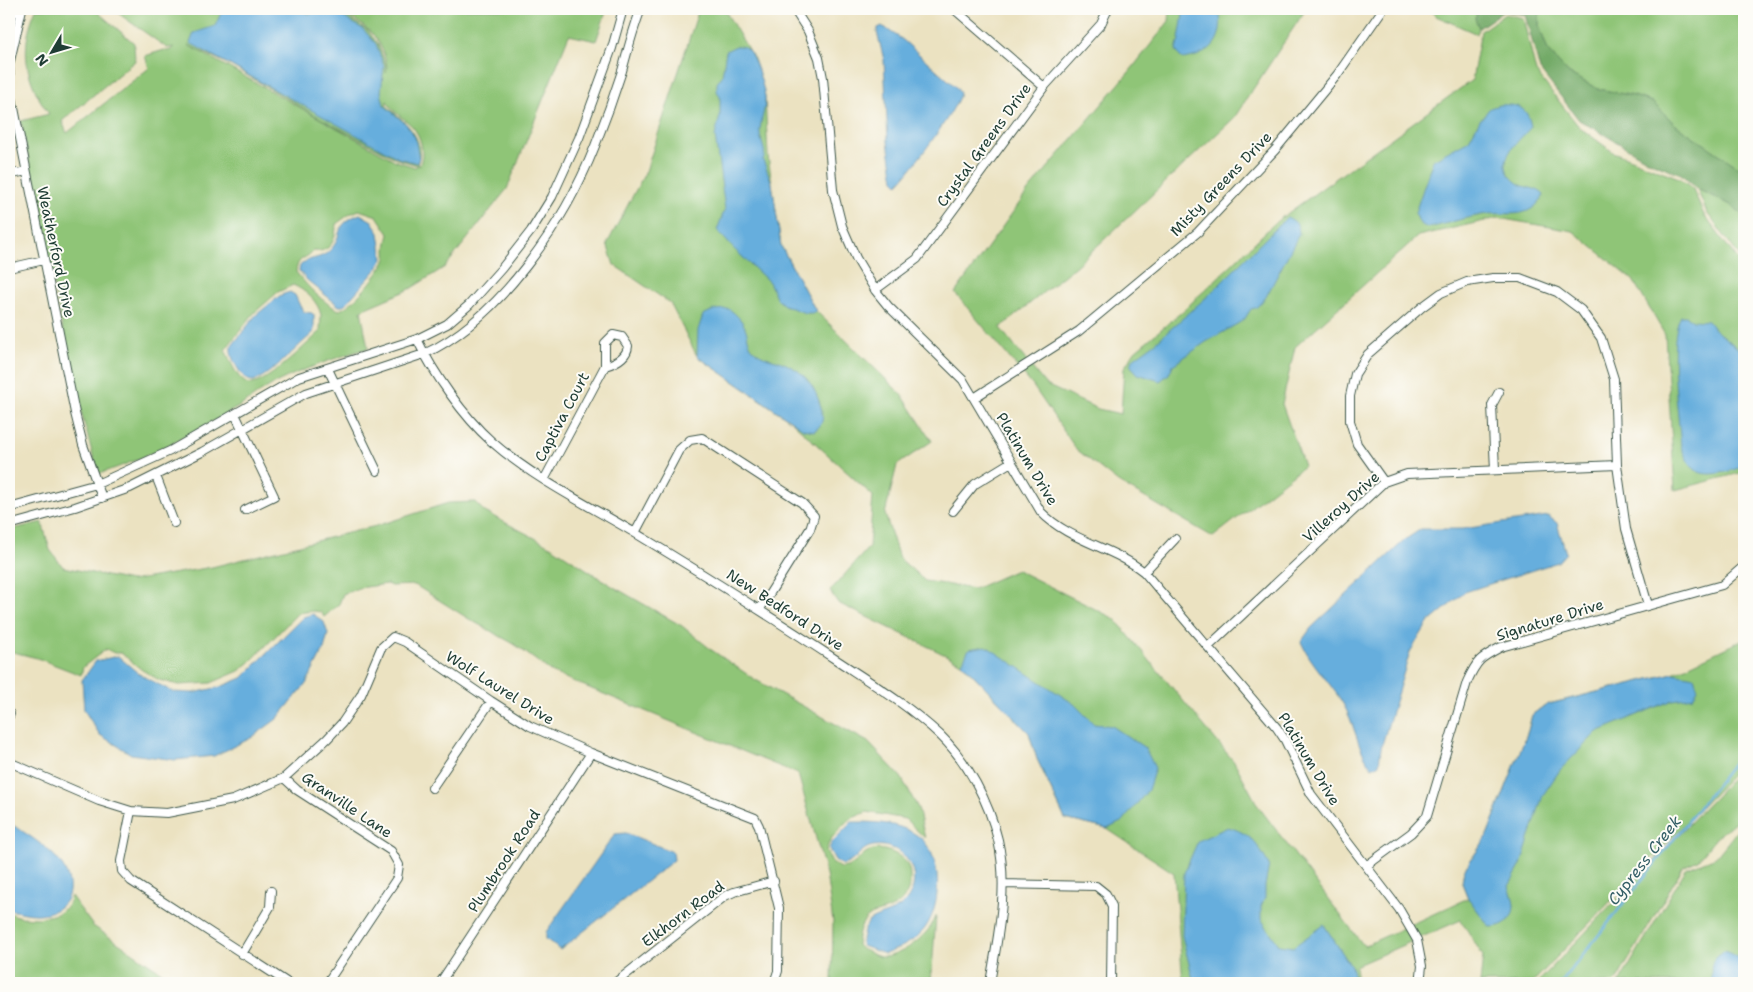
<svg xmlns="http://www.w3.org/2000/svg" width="1753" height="992" viewBox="0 0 1753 992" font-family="'Shantell Sans',sans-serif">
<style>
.green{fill:#8fc577;stroke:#578156;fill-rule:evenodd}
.forest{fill:#73aa68;stroke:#49744e}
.water{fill:#66aedd;stroke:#427688}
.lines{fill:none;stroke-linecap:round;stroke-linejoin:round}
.stream{stroke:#66aedd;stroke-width:2.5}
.minor-casing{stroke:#3e5649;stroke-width:10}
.minor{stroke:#fff;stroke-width:8}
.labels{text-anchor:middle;stroke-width:4;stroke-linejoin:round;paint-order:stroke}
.street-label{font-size:15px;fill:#1f3d34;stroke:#fdfcf7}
.water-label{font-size:16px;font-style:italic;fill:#345f67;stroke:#fdfcf7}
</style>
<rect width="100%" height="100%" fill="#fdfcf7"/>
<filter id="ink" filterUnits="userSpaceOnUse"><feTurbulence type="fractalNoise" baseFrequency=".02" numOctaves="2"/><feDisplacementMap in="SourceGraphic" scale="10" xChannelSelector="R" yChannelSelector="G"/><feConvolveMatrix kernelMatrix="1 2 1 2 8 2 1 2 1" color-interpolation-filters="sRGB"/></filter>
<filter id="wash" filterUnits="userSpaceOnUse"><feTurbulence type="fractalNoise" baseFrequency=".0096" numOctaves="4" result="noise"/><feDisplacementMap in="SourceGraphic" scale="20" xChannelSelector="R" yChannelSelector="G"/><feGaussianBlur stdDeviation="1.12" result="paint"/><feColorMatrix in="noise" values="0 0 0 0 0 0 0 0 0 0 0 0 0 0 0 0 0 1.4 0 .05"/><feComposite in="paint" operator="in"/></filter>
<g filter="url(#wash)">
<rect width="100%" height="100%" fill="#ebe2c1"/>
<path class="green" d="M36,9H94L134,43L135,61L62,121L67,133L149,68L145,56L164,50L168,51L175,47L167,48L112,9H336L367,30L378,44L386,65V73C388,66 386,61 384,54C376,30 358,22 337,9H607L596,41L569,35L507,189L445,267L410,289L361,310L368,348C336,358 305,368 275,383C262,390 252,399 240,406C195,432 147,459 98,474L74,386L21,121L49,114C25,80 19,48 36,9ZM188,45L228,64L320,118L397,159L417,165C427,137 404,122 386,105L387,101C398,121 418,120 422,149C422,155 422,158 420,164L415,167L396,161ZM359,210L377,216L389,234C388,239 386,244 386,250C386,254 387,257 385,261C380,273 351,308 339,310C323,303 307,286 296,272C298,256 304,261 313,251C330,253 336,241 336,224L350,214ZM293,285C305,290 318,301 321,315C321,320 320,327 320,332C308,342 260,392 246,383C235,376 231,361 225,350L228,346L254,313L278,292Z
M699,9H724L754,59L765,96L768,156L781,246L816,311L902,395L932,441L897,465L885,514L899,558L925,581L974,589L1017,570L1115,619L1235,763L1258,806L1364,946L1468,898L1462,883L1464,870L1486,838L1528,731L1532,715L1545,705L1673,673L1744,639V765L1732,775L1532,983H1480L1483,956L1461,920L1355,966L1357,982L1355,983H1183L1174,873L1107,829L1065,819L1037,759L1029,733L962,663L838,603L830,591L869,547L873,496L791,421L697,356L670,303L614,265L607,244L646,171Z
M1170,9H1306L1234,118L1078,264L1000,328L1046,385L1098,409L1121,414L1124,368L1135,351L1184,310L1277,221L1472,80L1481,31L1505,14L1523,18L1536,72L1580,128L1613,152L1679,178L1693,189L1704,215L1744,268V472L1675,490L1665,335L1633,280L1573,231L1498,218L1418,236L1295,347L1282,404L1304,466L1213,537L1118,482L1076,449L1033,386L955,293L1028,191L1130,71L1169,21Z
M1428,9H1479L1475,18L1479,28L1477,34L1436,16Z
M1544,9H1744V171L1676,125L1652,102L1634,96L1598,89L1568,73L1548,51L1539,26V15Z
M1697,189L1729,204L1744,215V262L1707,213Z
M475,502L485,512L554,548L612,586L682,626L713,651L754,679L868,742L901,777L918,808L925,838L905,819L867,812L850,819L844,824L830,840L826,851L832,863L840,868C859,867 858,853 873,850C881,848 891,851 899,856C905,859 910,867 910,875C911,894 901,906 883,911C876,913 871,914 866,919C859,926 858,936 857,945C861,950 865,950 870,953C875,955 880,958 885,957C905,954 930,934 936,916L931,983H832L833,922L826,874L798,774L553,673L514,644L469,619L415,585L391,586L387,584L359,588L343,594L339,604L324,617L321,612L313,611L298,613L249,663L239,671L211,683L179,685L159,680L142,670L121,653H114L106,649L83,667L81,675L37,658L9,651V530L42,522L50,550L63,567L131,581L212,567L376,526L448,503Z
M1744,769V814L1716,838L1698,860L1683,867L1615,983H1537L1734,777Z
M1744,822V983H1619L1686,869L1716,857Z
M71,896L93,926L178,983H9V913L20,917L39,918L57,914L67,907Z"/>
<path class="forest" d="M1479,9H1544L1539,15V26L1548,51L1568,73L1598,89L1634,96L1652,102L1676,125L1744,171V215L1729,204L1697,189L1681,174L1653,163L1579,120L1540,70L1525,15L1504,11L1479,28L1475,18Z"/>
<path class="water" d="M223,9H296L310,14L330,9L363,29L376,44L384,66L381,92L384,105L407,125L415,137L419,158L417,163L398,158L190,43L194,33L215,26Z
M1184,9H1219C1225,38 1213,55 1183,59L1180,57L1176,50L1179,39Z
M882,26L903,40L956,87L960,93C959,106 910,172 898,184L894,180L888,142L884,60L877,32L878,28Z
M736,46C740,46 744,46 747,49C755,56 763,85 765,96C766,107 761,119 760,130C759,140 768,151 763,160L772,183L781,246L816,311L812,313H805L784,305L777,299L769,282L733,248L717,230L725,209L715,136L720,116V97L717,91V83L722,76L726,51Z
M1499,105C1518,104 1528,107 1531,127C1516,144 1490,164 1519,184C1527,189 1537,187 1544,195C1528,223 1506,210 1481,215C1463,218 1446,224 1428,228L1420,224L1415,213L1433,160L1469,140L1480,120L1490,108Z
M360,214L372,221L379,233L383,259L376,270L351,298L343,306H339L307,280L299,271L300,266C306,257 320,260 328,252C345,238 331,225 360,214Z
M1287,217C1295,221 1299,224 1299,234L1266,297L1256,308L1251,309L1244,320L1206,342L1173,365L1169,374L1160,381L1138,374L1130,365L1133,359L1155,343L1210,294Z
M290,292L295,295L300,306L304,312L312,313L314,315V329L313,333C301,343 266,380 252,381C247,381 243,375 240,372C235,364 230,356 231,347L256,315L281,295Z
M729,309C737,315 743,321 746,330C748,336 748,343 752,348C758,355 768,358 776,360C802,369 814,382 821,408C824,419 823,425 814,431L803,429L697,356L698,330L703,315L714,310Z
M1681,316H1686L1693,320L1708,321L1715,330L1744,353V466C1732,471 1708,478 1697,471C1688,465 1685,455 1681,447C1679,419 1667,338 1681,316Z
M1548,516L1557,523L1566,553L1558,562L1465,592L1428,623L1410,652L1381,748L1379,764L1372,768C1357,749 1355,723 1342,702C1329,681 1311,664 1301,642L1311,628L1406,539L1421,529H1463Z
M313,614L324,622L328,634L324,649L306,684L277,719L251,738L214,756L175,760L131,754L100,735L84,710L82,680L96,661L118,656L139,674L173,692L193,693L220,687L242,678L303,617Z
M986,646L1074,704L1094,724L1112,726L1145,748L1155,768L1148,790L1123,821L1107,829L1065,819L1037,759L1029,733L962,663L969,649Z
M1673,673L1694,677L1698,689L1693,697L1673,700L1597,732L1560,770L1543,795L1521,865L1509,886C1510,891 1514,899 1514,905C1514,920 1503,927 1490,927L1468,898L1462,883L1464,870L1486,838L1528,731L1532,715L1545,705Z
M852,822C873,822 896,822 915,834C945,851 943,911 921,933C912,943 897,949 885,954L862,946L861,944L864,930L869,921C882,913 896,913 906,901C926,876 905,841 873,846C859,848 856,863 842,865L835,860L829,849L832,842Z
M9,823C23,831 49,848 59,861C77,884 72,911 40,914C30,915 18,911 9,910Z
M1228,827C1252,834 1257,844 1269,865L1265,886V898L1261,906V919L1279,945L1293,947L1324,925L1351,966L1355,981L1353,983H1194L1182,936L1184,873L1198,841Z
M626,833L673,852L674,860L560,950L546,939V932L615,834Z
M1724,951C1743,958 1744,964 1744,983H1712C1711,967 1709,960 1724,951Z"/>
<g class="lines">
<path class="stream" d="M1561,983L1744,750"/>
</g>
</g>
<g filter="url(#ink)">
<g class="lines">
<g class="minor-casing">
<path id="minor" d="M22,9L9,65L10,88L75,413L83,445L102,498
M794,9L808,31L819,58L823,78L833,190L842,226L856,258L875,290L888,306L963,380L1041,512C1069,541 1113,547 1144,572L1277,728L1285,740L1311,794L1399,909L1417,940L1422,966L1420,983
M954,9L1044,87
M9,11L21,13
M9,175L26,171
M9,268L44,260
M875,290L917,259L1044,87L1101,24L1108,9
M417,339C433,373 464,417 491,441C536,481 593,507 645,539C710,578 774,619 838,661C873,684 909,706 940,735C968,762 989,802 998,840C1009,889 998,935 990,983
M328,369L377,471
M974,398L1079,331L1198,232L1275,150L1337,75L1383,9
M235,414L274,496L245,510
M1495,470L1492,405L1499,392
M156,476L174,523
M544,480L605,366C615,363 627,358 628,346L622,337L613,335L605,343V366
M1384,482L1357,444L1350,421V396L1355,374L1368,354L1422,307L1441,293L1467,282L1493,278H1520L1557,292L1581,310L1601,338L1614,379L1617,465L1626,529L1648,605
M9,508L97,484L170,451L299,377L417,339L447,324L469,305L502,268L531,231L552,197L579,138L612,48L623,9
M953,511L975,484L1011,462
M9,525L75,507L130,488L202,452L306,393L424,354C500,319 565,222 595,146C605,121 614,96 622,71C628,50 633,29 641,9
M635,533L679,450L690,440L702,438L802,503L814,516L810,529L760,609
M1144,572L1175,539
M1208,647L1384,482L1407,474L1617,465
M9,716L10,714
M9,762L99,801L131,811L167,813L233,800L284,778L327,739L342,723L361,695L381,648L393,637L405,642L491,701L530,726L591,753L755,818L759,826L779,908L778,971L774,983
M284,778L297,790L391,851L399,865L397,878L327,983
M432,788L491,701
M131,811L121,861L122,871L131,881L288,983
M1366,866L1411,833L1427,816L1467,682C1477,660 1480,658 1501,647L1722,585L1744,566
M1004,884L1096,886L1106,894L1112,906L1111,983
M242,954L270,907L271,891
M440,983L591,753
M615,983L725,896L734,892L774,881"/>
</g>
<use href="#minor" class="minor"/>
</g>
</g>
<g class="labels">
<g class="street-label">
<text transform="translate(984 145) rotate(-54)" y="5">Crystal Greens Drive</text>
<text transform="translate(1221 184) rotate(-46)" y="5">Misty Greens Drive</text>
<text transform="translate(56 252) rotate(78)" y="5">Weatherford Drive</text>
<text transform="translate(562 417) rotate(-62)" y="5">Captiva Court</text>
<text transform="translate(1027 459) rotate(59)" y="5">Platinum Drive</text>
<text transform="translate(1341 507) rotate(-42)" y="5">Villeroy Drive</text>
<text transform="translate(785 610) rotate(33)" y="5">New Bedford Drive</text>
<text transform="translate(1550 620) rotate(-17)" y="5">Signature Drive</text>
<text transform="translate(500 688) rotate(32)" y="5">Wolf Laurel Drive</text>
<text transform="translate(1309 759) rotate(59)" y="5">Platinum Drive</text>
<text transform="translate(347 805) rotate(34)" y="5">Granville Lane</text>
<text transform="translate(504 861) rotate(-57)" y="5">Plumbrook Road</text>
<text transform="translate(683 914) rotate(-37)" y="5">Elkhorn Road</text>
</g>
<g class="water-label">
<text transform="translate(1644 860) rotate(-52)" y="6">Cypress Creek</text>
</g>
</g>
<rect width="1753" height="992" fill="none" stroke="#fdfcf7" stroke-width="30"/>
<g transform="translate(52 52) rotate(232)" stroke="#fdfcf7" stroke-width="4" paint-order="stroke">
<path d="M0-4L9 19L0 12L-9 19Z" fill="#1f3d34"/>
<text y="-8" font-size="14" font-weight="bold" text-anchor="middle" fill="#1f3d34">N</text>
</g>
</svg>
